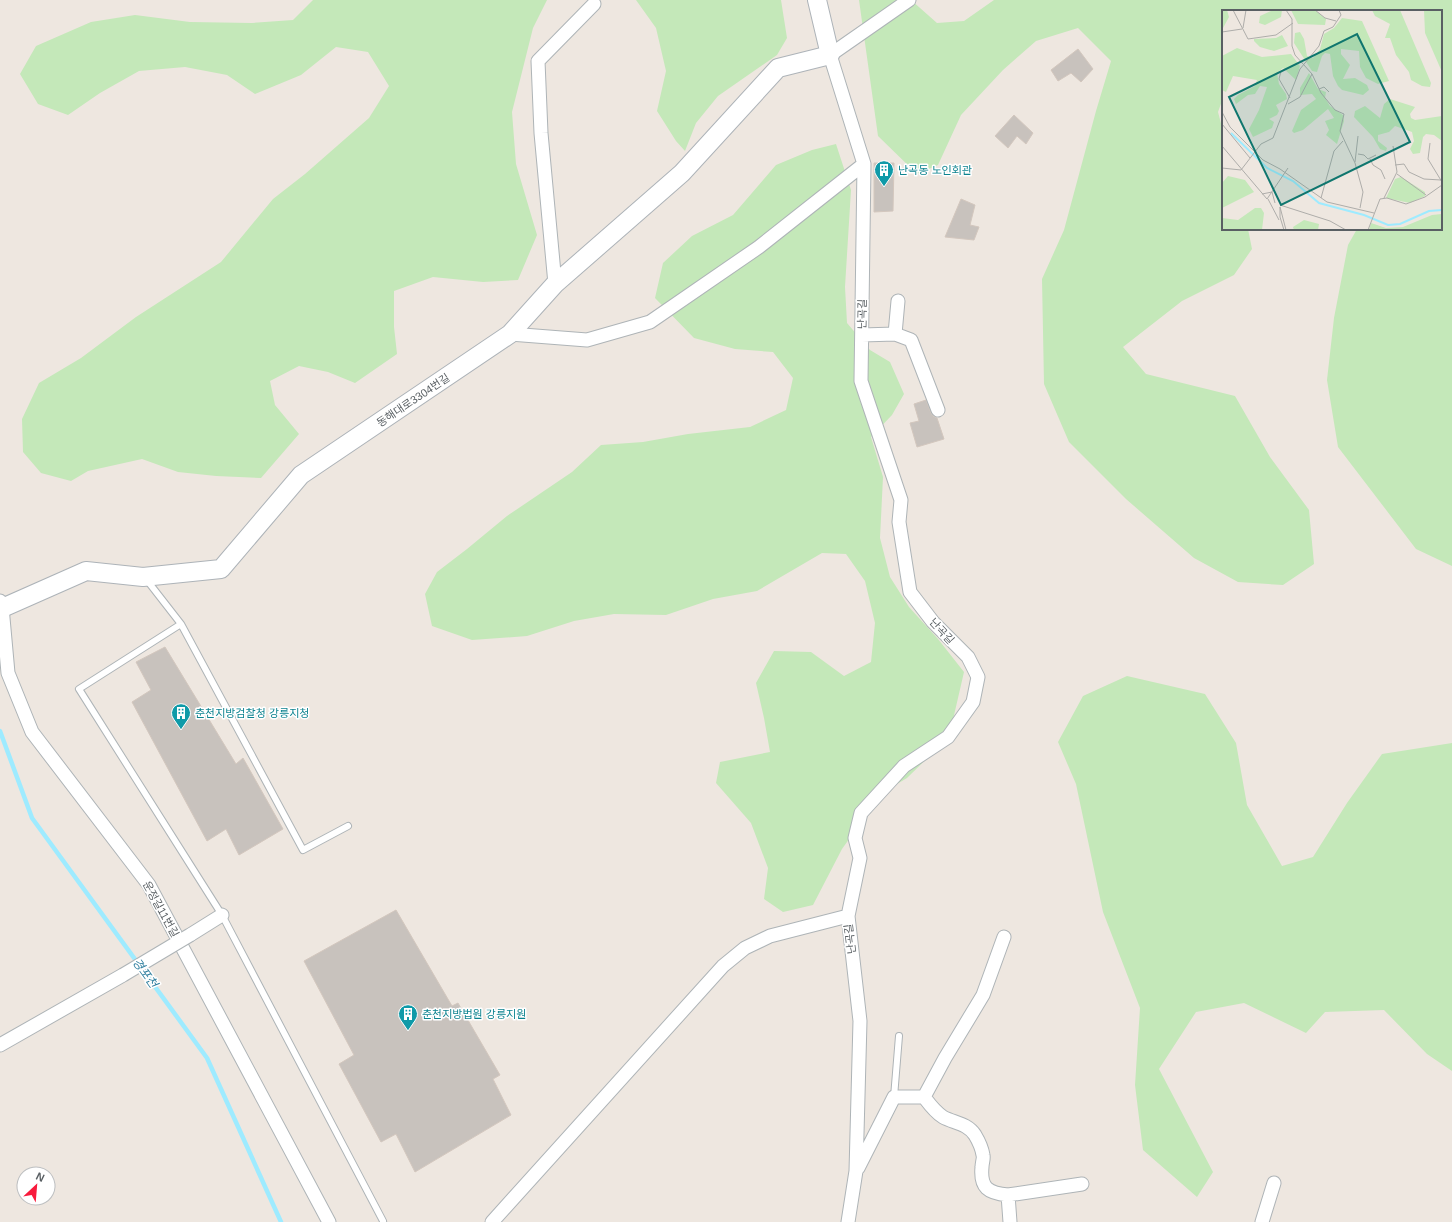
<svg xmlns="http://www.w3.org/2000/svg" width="1452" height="1222" viewBox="0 0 1452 1222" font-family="Arial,'Noto Sans KR',sans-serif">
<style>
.green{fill:#c4e8b9}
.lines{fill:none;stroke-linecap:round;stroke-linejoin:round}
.stream{stroke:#9eebff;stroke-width:4.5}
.building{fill:#c8c2bd;stroke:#d3c7be}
.lane-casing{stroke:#aeb4b7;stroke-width:8}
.street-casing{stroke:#aeb4b7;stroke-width:15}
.secondary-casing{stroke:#adb3b8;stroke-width:20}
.lane{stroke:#fff;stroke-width:6}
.street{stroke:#fff;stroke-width:13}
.secondary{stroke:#fff;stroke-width:18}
.street-bridge-casing{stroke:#aeb4b7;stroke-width:15;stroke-linecap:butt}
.street-bridge{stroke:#fff;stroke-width:13}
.labels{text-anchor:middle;stroke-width:3;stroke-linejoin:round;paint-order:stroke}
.culture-label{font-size:11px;fill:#0d838f;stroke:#fff;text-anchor:start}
.street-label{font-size:11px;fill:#595f63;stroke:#fff}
.water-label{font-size:12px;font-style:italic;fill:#2e7e9e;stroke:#fff}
.inset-river{fill:none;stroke:#9eebff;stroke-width:2}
.inset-road{fill:none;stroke:#aeadaa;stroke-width:1}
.view{fill:#0f766e;fill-opacity:0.15;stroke:#0f766e;stroke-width:2}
.inset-edge{fill:none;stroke:#595f63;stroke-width:2}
</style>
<rect width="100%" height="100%" fill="#eee7e0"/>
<path class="green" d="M313,0H547L533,28L512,112L516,164L537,235L518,280L483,282L433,277L394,291V327L397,354L355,383L328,372L299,366L270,381L275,405L299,434L261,478L216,476L178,472L142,459L88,471L71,481L41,473L23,452L22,419L39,383L81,358L136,317L221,262L273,199L305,174L369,118L389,86L368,52L336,47L301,75L255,94L227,75L185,67L139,71L100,93L68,115L38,104L20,74L36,46L91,22L135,15L190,22L252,23L293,20Z
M636,0H781L787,38L777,55L718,96L696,123L685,151L676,141L657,111L666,71L656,28Z
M859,0H911L937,23L964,21L994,0H1452V566L1416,549L1338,447L1327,380L1334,318L1348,245L1357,229H1441V11H1223V98L1218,112L1223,131V229H1248L1252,249L1234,275L1182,301L1123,347L1146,374L1235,396L1270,457L1309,510L1314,564L1283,585L1238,582L1194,558L1126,499L1069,442L1044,384L1042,279L1064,230L1096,111L1111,61L1078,28L1036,41L1003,70L961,115L938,165L917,174L878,136Z
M836,144L851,190L845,287L847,323L870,350L890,362L904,394L892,415L871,437L883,477L880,538L890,577L909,607L938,639L964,672L949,737L907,778L882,793L842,849L813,905L783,912L764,899L768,868L751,823L716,783L720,762L770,752L764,718L756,683L774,651L811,652L844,676L871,662L875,623L865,581L846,554L822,553L757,591L713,599L666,615L614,614L574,621L527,636L472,640L432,626L425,594L437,572L467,549L507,516L572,472L601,445L643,442L688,434L750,427L786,410L793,378L773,352L735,349L694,338L655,298L663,263L692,236L733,215L776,165L812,150Z
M1127,676L1205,694L1236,743L1247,805L1282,866L1313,857L1347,803L1382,754L1452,743V1071L1427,1054L1384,1010L1325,1012L1306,1033L1244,1003L1196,1012L1159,1069L1213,1172L1197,1197L1143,1150L1135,1085L1140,1008L1103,912L1076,784L1058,742L1083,696Z"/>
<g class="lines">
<path class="stream" d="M0,731L32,818L207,1058L281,1222"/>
</g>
<path class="building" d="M1078,49L1093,69L1081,82L1071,73L1058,81L1051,70Z
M1014,115L1033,133L1026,144L1017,136L1008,148L995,136Z
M874,163H894L893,211L874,212Z
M961,199L975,205L970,225L979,227L974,240L945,237Z
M926,400L931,413L933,416L937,418L944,439L917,447L910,423L919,421L914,404Z
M165,647L236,764L243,758L283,829L239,855L226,829L207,841L132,702L151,690L136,662Z
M396,910L452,1006L458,1003L500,1075L493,1079L511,1115L415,1172L396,1134L381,1142L339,1064L354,1055L304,961Z"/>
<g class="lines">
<g class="lane-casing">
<path id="lane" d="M146,579L181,624L303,850L348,826
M181,624L79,689L222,915L383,1221
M894,1097L899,1036"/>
</g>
<g class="street-casing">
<path id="street" d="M555,284L541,133L538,61L594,4
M510,334L587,340L650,322L759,247L864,164
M895,334L898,301
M862,335L895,334L911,340L938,410
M0,601L2,607L8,673L32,732L149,885L329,1222
M190,935L222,915
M0,1045L123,975
M924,1097C930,1105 935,1112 943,1117C954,1123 967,1123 975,1135C978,1140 982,1149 983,1155C984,1158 982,1163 982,1167C980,1188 988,1193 1008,1195L1082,1184
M858,1168L894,1097H924L945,1058L983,995L1004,937
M1008,1195L1010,1222
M492,1222L723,966L745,948L770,936L848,916
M848,1222L856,1171L860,1021L848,916L860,858L855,838L861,813L904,766L948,737L973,702L978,677L968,657L933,622L910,592L899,522L901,500L861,381L864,164L830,55L909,0
M1262,1222L1274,1183"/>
</g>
<g class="secondary-casing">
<path id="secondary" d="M0,609L86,571L143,577L221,569L301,475L510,334L555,284L682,173L778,68L830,55L817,0"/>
</g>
<use href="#lane" class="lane"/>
<use href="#street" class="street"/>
<use href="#secondary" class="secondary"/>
<g class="street-bridge-casing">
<path id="street-bridge" d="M123,975L190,935"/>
</g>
<use href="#street-bridge" class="street-bridge"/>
</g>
<defs>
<g id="building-pin" transform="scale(1)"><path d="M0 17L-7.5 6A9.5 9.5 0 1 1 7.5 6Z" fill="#0f9aa8" stroke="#fff"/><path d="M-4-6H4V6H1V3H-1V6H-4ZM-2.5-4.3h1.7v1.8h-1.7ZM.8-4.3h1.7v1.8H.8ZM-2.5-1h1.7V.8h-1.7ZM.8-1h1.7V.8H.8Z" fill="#fff"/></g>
</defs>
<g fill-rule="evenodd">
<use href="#building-pin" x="884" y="170"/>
<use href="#building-pin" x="181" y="713"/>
<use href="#building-pin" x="408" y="1014"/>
</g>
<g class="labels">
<g class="culture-label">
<text x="898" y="174">난곡동 노인회관</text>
<text x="195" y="717">춘천지방검찰청 강릉지청</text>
<text x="422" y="1018">춘천지방법원 강릉지원</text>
</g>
<g class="street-label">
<text transform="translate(862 314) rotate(-89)" y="4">난곡길</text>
<text transform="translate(413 400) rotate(-34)" y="4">동해대로3304번길</text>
<text transform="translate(942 631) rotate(47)" y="4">난곡길</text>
<text transform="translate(161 909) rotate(61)" y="4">운정길11번길</text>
<text transform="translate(850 939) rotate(-97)" y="4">난곡길</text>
</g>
<g class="water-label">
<text transform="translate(145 973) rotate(54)" y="4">경포천</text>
</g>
</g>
<g transform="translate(1222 10)">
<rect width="220" height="220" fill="#eee7e0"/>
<path d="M0,0H5L7,7L1,18ZM51,0H60L59,7L43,15L37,13L38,6ZM69,0H93L104,9L103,15L76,14ZM150,0H178L209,73L208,77L200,76L189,70L187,62L174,45L168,28H163L168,14L153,6ZM202,0H220V62L203,23ZM120,8L140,11L167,71L156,74L144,68L138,57L137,41L119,39V44L128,55L121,69L133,68L145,75L147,80L141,85L120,80L116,76L111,66L108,44L103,43L100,46L95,62L90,61L72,33L73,23L78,22L82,29L85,46L91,48L98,39L102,24L112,18ZM60,25L66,36L52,41L38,37L32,31V29L54,28ZM15,38L40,47L69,44L78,56L74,70L61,58L55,63L57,74L64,84L65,89L54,95L57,101L55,105L47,109L52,112L50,118L31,127L27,119L37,100L45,77L38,76L33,84L26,85L14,94L12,89L16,85L33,76L35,70L11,66L4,82L0,80V46ZM87,63L96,79L104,82L103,88L108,96L121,105L122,111L115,134L104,125L107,120L103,111L112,108L106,99L81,120L72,123L70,121L79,100L94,89L90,84L78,85V78ZM168,89L193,97L188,104L189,108L193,110L220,106V131L212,125L204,124L201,127L198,143L191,144L188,139L192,131L190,122L173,116L167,122L156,125V131L165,138L164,141L158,139L151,127L132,107L133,101L143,96L158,108L162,94ZM6,166L23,170L32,182L0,198V173ZM179,167L203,182V186L188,193L164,188L173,169ZM33,198H39L42,203L40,220H0V208L16,210ZM220,204V220H147L149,213L164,218L181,217L210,205ZM82,210L97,214L96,220H72L71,217Z" fill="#c4e8b9"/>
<path class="inset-river" d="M9,123L45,158L71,171L97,193L142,205L166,215L178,214L207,201L220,200"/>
<path class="inset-road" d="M11,0L26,29L54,25L71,13M64,0L70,9V36L73,45L90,64L99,83L113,100L122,104L118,121L133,153L141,182L138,198M93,0L103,8L114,11M21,18L24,0M0,22L20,19M59,61L57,69L68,88M97,79L102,77L107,82M66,94L78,87L90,64M0,102L8,117L41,150L58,159L105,192L152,203M0,114L28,148M208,133L206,149L220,172M0,136L45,189M136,144L142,145L146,149L154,145M148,149L151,155L159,160L163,169M133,152L136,126M173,155L182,154L187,162L202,169L219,170M0,158L19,160L39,134L51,128L78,59L97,36L102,21L111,17L119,5L117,0M175,164L204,185M40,184L50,182L53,193M99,188L112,141L121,131M162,188L175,162L171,136M45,189L66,158M46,189L57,210M58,195L108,211L124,220M62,220L58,207V197L64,220M146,220L158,189L165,188L184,194L203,187L220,175"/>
<path class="view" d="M135,24L188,132L59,195L7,87Z"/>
<rect width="220" height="220" class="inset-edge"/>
</g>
<g transform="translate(36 1186) rotate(26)"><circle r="19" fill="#ffffff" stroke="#bdbfc1"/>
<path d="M0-3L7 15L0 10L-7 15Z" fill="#f81b3c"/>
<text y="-6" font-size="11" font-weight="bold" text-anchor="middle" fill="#595f63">N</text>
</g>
</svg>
